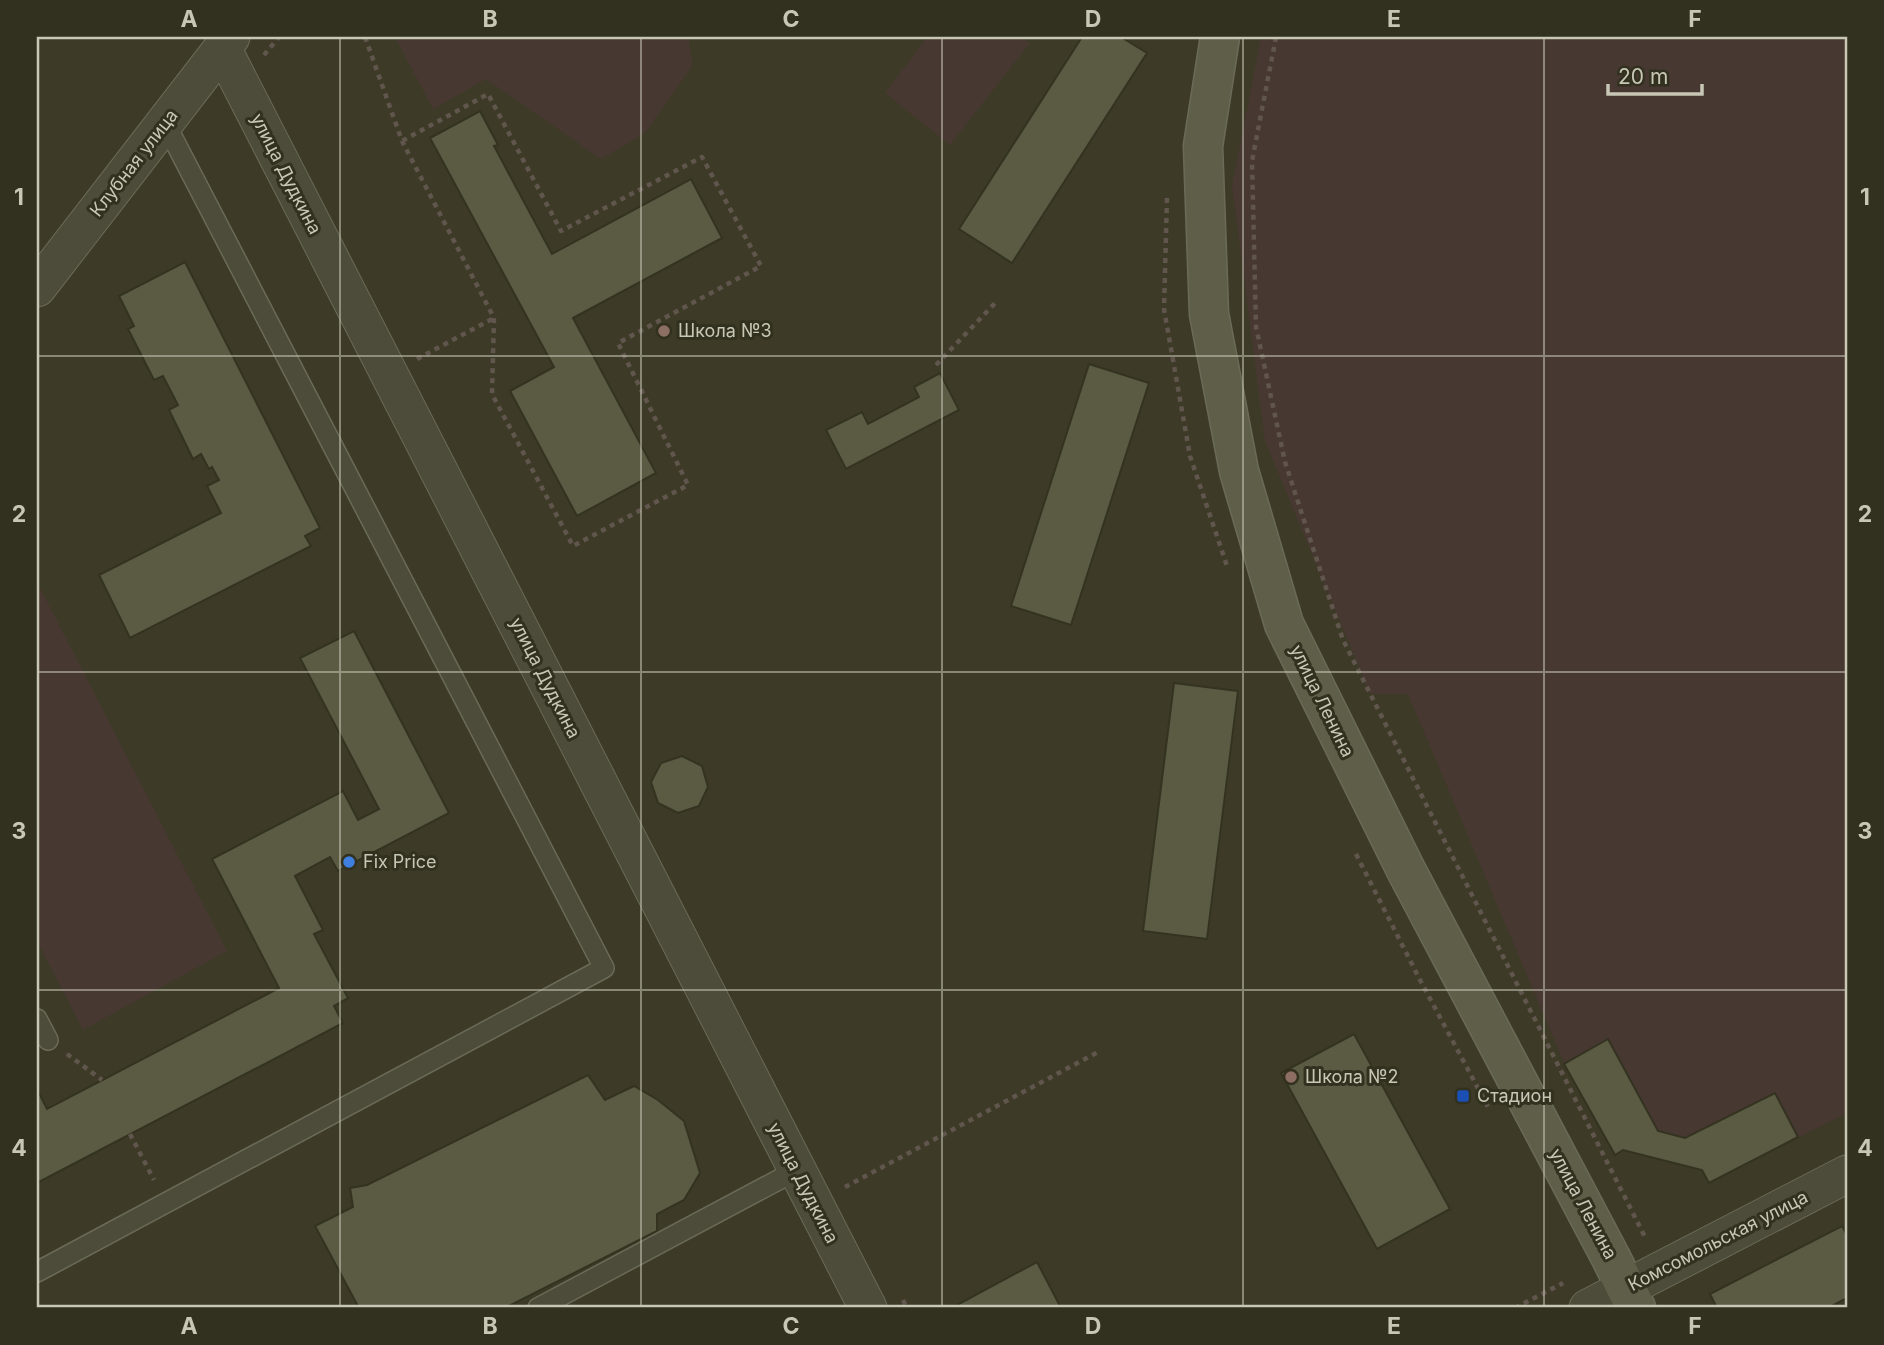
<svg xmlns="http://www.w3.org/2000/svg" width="1884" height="1345" viewBox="0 0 1884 1345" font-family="Inter,sans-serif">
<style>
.green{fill:#473831}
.building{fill:#5b5a43;stroke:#343321;stroke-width:2}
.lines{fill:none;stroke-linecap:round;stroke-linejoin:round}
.lane-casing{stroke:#6b6a58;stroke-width:22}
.street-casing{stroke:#6b6a58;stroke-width:39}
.secondary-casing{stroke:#6b6a58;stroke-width:41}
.path{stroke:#61564d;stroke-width:4.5;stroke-dasharray:5 5;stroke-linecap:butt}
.lane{stroke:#4d4c3a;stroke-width:19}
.street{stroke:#4d4c3a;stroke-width:37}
.secondary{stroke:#5f5f49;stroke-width:38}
.grid{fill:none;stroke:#c8c7b6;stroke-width:2;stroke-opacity:0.55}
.education-dot{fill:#8d6e63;stroke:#32311f;stroke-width:2.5}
.shop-dot{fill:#3f7fe0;stroke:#32311f;stroke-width:2.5}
.transit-dot{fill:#1a4fb4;stroke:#32311f;stroke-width:2.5}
.labels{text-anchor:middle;stroke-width:6;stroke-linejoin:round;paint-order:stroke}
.street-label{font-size:18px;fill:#c8c7b6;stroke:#32311f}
.poi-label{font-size:18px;fill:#c8c7b6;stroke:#32311f;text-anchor:start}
.neatline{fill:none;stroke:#c8c7b6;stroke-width:2.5}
.grid-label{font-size:23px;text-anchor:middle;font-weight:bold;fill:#c8c7b6}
</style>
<rect width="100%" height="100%" fill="#3d3b27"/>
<path class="green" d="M395,37H688L693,65L645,133L601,159L486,79L433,109Z
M927,37H1022L1030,43L950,145L885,93Z
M1261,37H1847V1113L1709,1183L1702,1170L1623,1150L1615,1155L1564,1063L1408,694H1370L1265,441L1232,186Z
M37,582L227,951L83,1030L37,941Z"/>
<path class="building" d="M1082,37H1121L1147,53L1012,263L959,229Z
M480,111L498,145L494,146L552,254L691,179L722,238L573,318L656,473L577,516L510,391L554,367L430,138Z
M185,262L320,528L305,536L311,546L130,638L99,575L221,513L207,486L219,480L212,467L209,469L201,454L193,459L169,410L178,405L163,376L154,380L128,329L134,326L119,296Z
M1089,364L1149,383L1071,625L1011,606Z
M940,373L959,410L846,469L826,430L862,412L868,424L919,397L914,387Z
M354,631L449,813L338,871L330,857L295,876L323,930L314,934L348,998L334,1006L343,1023L37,1183V1089L47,1109L279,988L212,859L343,791L358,820L379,809L300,658Z
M1174,683L1238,691L1207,939L1143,931Z
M682,756L702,766L708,787L699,806L678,813L658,803L651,782L661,763Z
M1354,1034L1450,1209L1377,1249L1281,1073Z
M1608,1039L1658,1131L1685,1138L1775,1093L1798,1137L1709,1183L1702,1170L1623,1150L1615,1155L1564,1064Z
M588,1075L605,1100L634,1086L658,1100L684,1121L700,1173L684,1200L657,1214V1231L505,1308H359L315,1226L353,1207L350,1188L367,1185Z
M1842,1226L1847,1235V1298L1828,1308H1717L1710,1294Z
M1037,1262L1061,1308H957L955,1306Z"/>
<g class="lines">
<g class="lane-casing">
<path id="lane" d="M37,1019L48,1040
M37,1272L604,968L165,123
M538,1308L797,1170"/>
</g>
<g class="street-casing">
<path id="street" d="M222,48L868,1308
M37,288L231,37
M1588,1308L1847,1174"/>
</g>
<g class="secondary-casing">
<path id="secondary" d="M1220,37L1203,146L1209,314L1239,471L1284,624L1406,870L1611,1258L1636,1308"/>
</g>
<path class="path" d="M365,37L402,141L494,318L492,394L573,546L688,485L618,343L761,266L702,157L561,231L488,94L402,141
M1276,37L1252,161L1256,327L1285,462L1343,640L1646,1239
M264,55L279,37
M1167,198L1164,309L1190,456L1228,569
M417,359L494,318
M936,365L997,301
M1356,854L1419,978L1488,1107
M67,1054L102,1080
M130,1134L154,1180
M845,1187L1100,1051
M903,1300L907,1308
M1515,1308L1563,1283"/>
<use href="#lane" class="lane"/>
<use href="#street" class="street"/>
<use href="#secondary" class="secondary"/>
</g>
<path class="grid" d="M340,37V1308M641,37V1308M942,37V1308M1243,37V1308M1544,37V1308M37,356H1847M37,672H1847M37,990H1847"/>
<g class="education-dot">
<circle cx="664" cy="331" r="7"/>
<circle cx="1291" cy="1077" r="7"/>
</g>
<circle class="shop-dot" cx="349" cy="862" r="7"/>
<rect class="transit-dot" x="1456" y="1089" width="14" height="14" rx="3.5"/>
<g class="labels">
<g class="street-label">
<text transform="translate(134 163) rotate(-52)" y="6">Клубная улица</text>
<text transform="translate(286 174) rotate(63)" y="6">улица Дудкина</text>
<text transform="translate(545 678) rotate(63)" y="6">улица Дудкина</text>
<text transform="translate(1322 701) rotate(64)" y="6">улица Ленина</text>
<text transform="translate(803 1183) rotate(63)" y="6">улица Дудкина</text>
<text transform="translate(1583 1204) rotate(62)" y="6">улица Ленина</text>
<text transform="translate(1718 1241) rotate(-27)" y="6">Комсомольская улица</text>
</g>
<g class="poi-label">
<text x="678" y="337">Школа №3</text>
<text x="363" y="868">Fix Price</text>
<text x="1305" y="1083">Школа №2</text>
<text x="1477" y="1102">Стадион</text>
</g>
</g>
<rect width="1884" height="1345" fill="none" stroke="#32311f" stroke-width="77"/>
<path d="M1608 84v10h94v-10" fill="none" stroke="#c8c7b6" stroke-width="3.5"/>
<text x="1618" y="84" font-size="21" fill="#c8c7b6" stroke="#32311f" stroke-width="5" paint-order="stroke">20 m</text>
<rect x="38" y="38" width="1808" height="1268" class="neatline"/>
<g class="grid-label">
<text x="189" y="27">A</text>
<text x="490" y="27">B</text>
<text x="791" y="27">C</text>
<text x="1093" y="27">D</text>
<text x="1394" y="27">E</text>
<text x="1695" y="27">F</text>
<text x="19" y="205">1</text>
<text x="1865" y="205">1</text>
<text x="19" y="522">2</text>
<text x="1865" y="522">2</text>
<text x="19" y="839">3</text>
<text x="1865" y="839">3</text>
<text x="19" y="1156">4</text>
<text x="1865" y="1156">4</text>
<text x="189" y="1334">A</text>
<text x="490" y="1334">B</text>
<text x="791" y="1334">C</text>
<text x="1093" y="1334">D</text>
<text x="1394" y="1334">E</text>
<text x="1695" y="1334">F</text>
</g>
</svg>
